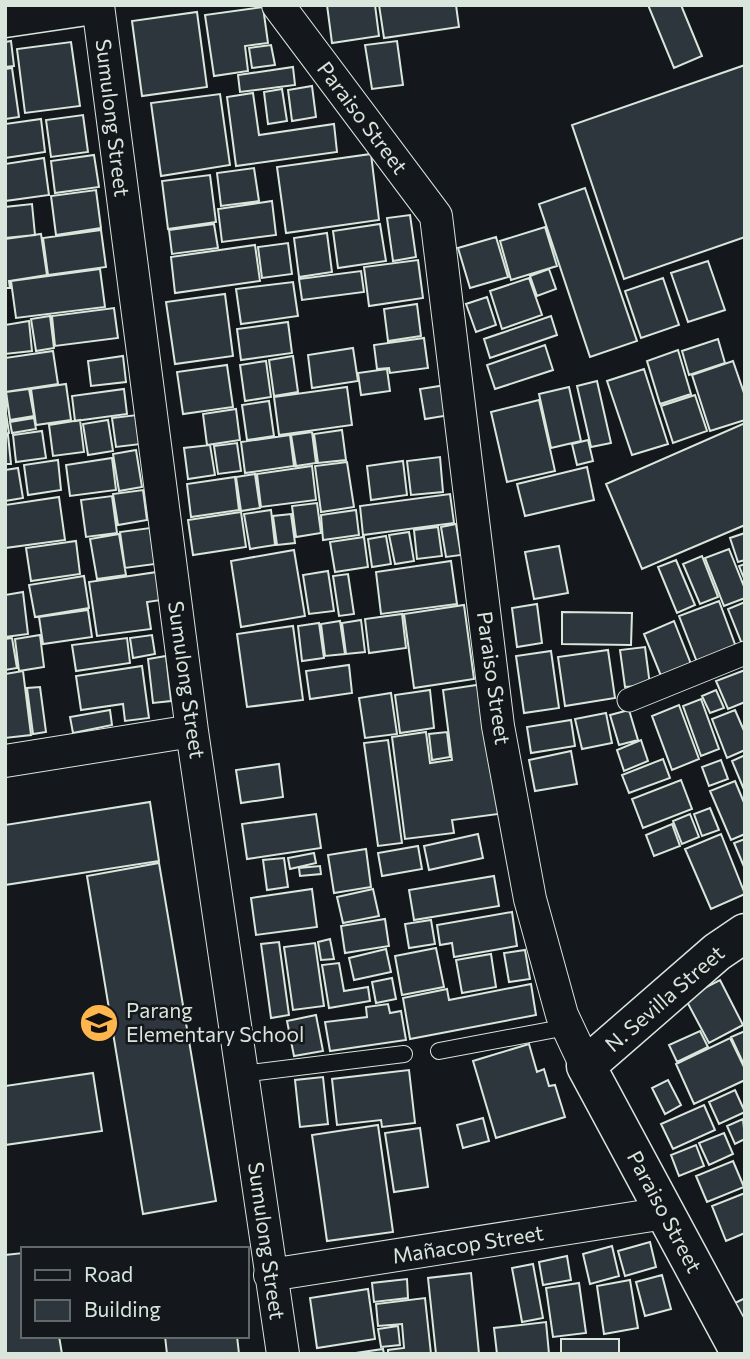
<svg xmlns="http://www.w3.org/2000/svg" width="750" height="1359" viewBox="0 0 750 1359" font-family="Commissioner,sans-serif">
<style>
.building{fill:#2c363c;stroke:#d8e6dc;stroke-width:2}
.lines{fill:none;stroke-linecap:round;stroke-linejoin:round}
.service-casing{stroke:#d8e6dc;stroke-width:18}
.pedestrian-casing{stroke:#d8e6dc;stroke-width:25}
.minor-casing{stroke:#d8e6dc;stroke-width:34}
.tertiary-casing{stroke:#d8e6dc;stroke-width:41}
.service{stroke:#14181c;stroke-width:16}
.pedestrian{stroke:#14181c;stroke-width:23}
.minor{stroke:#14181c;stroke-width:32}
.tertiary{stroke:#14181c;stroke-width:38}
.labels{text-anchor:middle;stroke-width:5;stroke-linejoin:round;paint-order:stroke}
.street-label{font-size:21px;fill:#d8e6dc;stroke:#14181c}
.poi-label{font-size:21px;fill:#d8e6dc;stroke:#14181c;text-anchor:start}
</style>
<rect width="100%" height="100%" fill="#14181c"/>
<path class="building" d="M327,5H375L379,36L332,43Z
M379,5H456L459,27L384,38Z
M648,5H681L702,56L674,68Z
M263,7L268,43L245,46L248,71L214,76L205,15Z
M197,12L207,87L142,96L132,21Z
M11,41L14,66L5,67V42Z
M397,41L403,85L372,89L365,45Z
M71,42L80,106L25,113L17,49Z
M271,45L275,65L252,68L249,48Z
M745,65V237L624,279L572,125Z
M293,67L295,85L240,92L238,75Z
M12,68L19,117L5,119V69Z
M312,86L316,117L292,121L288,90Z
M282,89L287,121L268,124L264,92Z
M253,93L259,135L334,124L337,152L236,166L227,97Z
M220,94L230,165L161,176L151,103Z
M83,115L88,152L51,157L46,120Z
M41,119L45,152L5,158V124Z
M371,154L379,220L286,233L277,167Z
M94,155L99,187L55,193L51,161Z
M44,158L49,195L5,201V164Z
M254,168L259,201L221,206L217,173Z
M210,175L216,222L168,229L162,181Z
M585,188L637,341L590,357L539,204Z
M96,190L101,228L56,235L51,196Z
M272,201L276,235L222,242L218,209Z
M32,204L35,235L5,238V207Z
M410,215L416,257L393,261L387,218Z
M214,224L218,248L172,254L169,230Z
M380,224L386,261L338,268L333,231Z
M545,227L557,266L511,280L500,241Z
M101,230L106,267L48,275L43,238Z
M327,233L332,272L299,277L294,238Z
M41,234L47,275L9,281L10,288H5V239Z
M496,237L508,277L470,288L458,248Z
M288,243L292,274L262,278L258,247Z
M255,245L260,281L175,293L171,257Z
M418,260L423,298L369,306L364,267Z
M708,261L725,310L688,322L671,273Z
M100,269L105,307L16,318L11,281Z
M549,269L556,289L537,296L530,276Z
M361,271L364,292L302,300L299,279Z
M529,278L542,315L502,329L490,291Z
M663,278L679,325L641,338L625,291Z
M293,282L298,316L241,324L236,289Z
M225,294L233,356L175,364L166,302Z
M487,297L496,325L476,332L466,304Z
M417,304L421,336L388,341L384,309Z
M114,308L118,338L55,346L52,316Z
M50,316L54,348L36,351L31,319Z
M551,316L557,335L490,358L484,339Z
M29,321L32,351L5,354V325Z
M288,322L292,353L241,360L237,329Z
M424,338L428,368L390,373L389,368L377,369L374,345Z
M718,339L725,363L689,375L682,351Z
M545,345L553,370L495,389L487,365Z
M353,348L358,381L312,388L308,355Z
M678,350L691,394L660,404L647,361Z
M53,351L58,384L5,392V358Z
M123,356L126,382L91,386L88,361Z
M293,356L298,392L274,396L269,360Z
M266,361L271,397L245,401L240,365Z
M733,361L745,396V420L710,431L692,375Z
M227,365L233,407L183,414L177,372Z
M387,369L390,391L361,395L358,373Z
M644,369L668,444L632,455L607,381Z
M597,381L611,443L591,447L577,386Z
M66,384L71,420L36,425L31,389Z
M446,385L450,415L425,419L420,389Z
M347,387L352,425L279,435L274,397Z
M569,387L581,441L551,448L539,394Z
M29,389L34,416L10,420L6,392Z
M124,389L127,414L75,421L72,396Z
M695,395L707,431L673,443L661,406Z
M539,400L555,471L507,482L491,412Z
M269,401L274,436L247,440L242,405Z
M5,407L9,433L5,434Z
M236,409L240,440L207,445L203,414Z
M137,415L141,444L116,447L112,418Z
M34,418L36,429L12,433L10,422Z
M80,420L84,452L53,456L49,425Z
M108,420L113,451L88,455L83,424Z
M745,423V525L642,569L606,484Z
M342,430L346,460L318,463L314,434Z
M42,431L46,458L16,462L13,435Z
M312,432L316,463L296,466L291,435Z
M8,435L11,464H5V436Z
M290,435L294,466L245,473L241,442Z
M588,440L593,461L577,465L572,444Z
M237,443L241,471L218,474L214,446Z
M210,445L215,475L188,479L184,448Z
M136,450L142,487L119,491L113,454Z
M440,457L443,492L411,495L407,461Z
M112,458L116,490L70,496L66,465Z
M58,460L61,490L28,495L24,465Z
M403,461L407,495L371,500L367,466Z
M347,462L354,507L321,512L315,466Z
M312,466L316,500L261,507L257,474Z
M587,467L594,500L525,516L517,484Z
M18,468L23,498L5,501V470Z
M255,474L260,508L241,511L236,477Z
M235,477L239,510L191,517L187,484Z
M143,490L147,520L118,525L113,494Z
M450,494L454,523L363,535L360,506Z
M112,496L117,533L86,537L81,500Z
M59,497L65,540L5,548V505Z
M317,503L321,533L296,537L292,506Z
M271,510L275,545L250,549L244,514Z
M356,510L359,535L323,540L321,515Z
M241,512L246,547L193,555L188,520Z
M291,514L295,543L277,545L273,516Z
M456,524L461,555L446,557L441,527Z
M438,527L442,556L417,559L414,530Z
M150,528L155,564L125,568L120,532Z
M409,532L414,561L395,564L389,535Z
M745,533V560L738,562L730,538Z
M119,534L126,575L97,579L90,539Z
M386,536L391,564L372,567L368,539Z
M364,537L368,567L335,572L330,542Z
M76,541L80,574L31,581L26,548Z
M559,546L568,593L534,599L525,552Z
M729,549L745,589V598L724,606L705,558Z
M294,550L305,616L241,627L231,561Z
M702,556L718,597L700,604L683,564Z
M676,560L695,605L677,613L658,567Z
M451,561L457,604L381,614L376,572Z
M745,564V581L739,566Z
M328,571L334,611L309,614L303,575Z
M157,572L161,600L147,602L151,629L97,636L89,582Z
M348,574L354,614L339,616L333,576Z
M84,576L89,608L35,617L29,585Z
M23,592L28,634L5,637V595Z
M719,601L736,647L697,662L679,616Z
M745,602V643L742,644L728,609Z
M537,604L542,643L517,647L512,608Z
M464,605L474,679L414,688L404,614Z
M88,610L92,637L43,644L39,617Z
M562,612L632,613L631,645L562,644Z
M402,614L406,648L369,653L365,619Z
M361,620L365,652L346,654L342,623Z
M340,621L345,654L325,656L321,624Z
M674,621L691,664L661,676L644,634Z
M319,623L324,658L302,661L298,626Z
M293,626L303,700L247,707L237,634Z
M40,635L44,667L19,671L15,639Z
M152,635L155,654L133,658L130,638Z
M12,638L17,668L5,670V639Z
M127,638L130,663L76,671L72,645Z
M645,647L650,685L625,687L620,650Z
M608,650L615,698L565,706L558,657Z
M551,651L559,708L524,713L516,656Z
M166,656L171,701L153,703L148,659Z
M349,665L352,693L310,699L306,671Z
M142,666L149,718L125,721L123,704L81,710L76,676Z
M745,670V702L728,709L716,681Z
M23,671L31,735L5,738V674Z
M490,683L506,813L452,820L454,833L405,839L392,737L426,732L430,763L452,760L443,690Z
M40,687L46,732L33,734L27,688Z
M430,690L434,728L400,733L395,695Z
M716,690L724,708L710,713L702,696Z
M391,693L397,734L365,738L359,698Z
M701,699L719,749L701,756L683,706Z
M679,705L699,759L672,770L652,716Z
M110,710L112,725L73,733L70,717Z
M629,710L638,740L619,745L610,715Z
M735,710L745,733V750L727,758L712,719Z
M606,713L612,743L582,749L575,719Z
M571,720L575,746L531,753L527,727Z
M447,732L450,757L432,760L429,734Z
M388,740L402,843L378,846L364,743Z
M641,740L648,761L624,771L617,750Z
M571,751L577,784L535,791L529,760Z
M745,755V792L732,761Z
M663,759L670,778L629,793L622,775Z
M721,760L728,779L709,786L702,767Z
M279,764L283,797L241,803L236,770Z
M681,780L692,809L643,828L632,799Z
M735,781L745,805V834L731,840L710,791Z
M150,802L159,861L5,885V825Z
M710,808L719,830L702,836L694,814Z
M316,814L321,848L247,859L242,824Z
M690,814L699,837L682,844L673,821Z
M672,824L680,846L654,856L646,835Z
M478,834L483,858L429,870L424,846Z
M721,834L745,894L711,909L685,849Z
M745,839V869L734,843Z
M418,846L422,869L382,876L378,853Z
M366,849L371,887L334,893L328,855Z
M314,853L316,863L290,869L288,858Z
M284,858L288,887L267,890L263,860Z
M159,863L216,1201L143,1214L87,876Z
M320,866L321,874L300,876L299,868Z
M494,876L499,906L414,920L409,890Z
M312,889L317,927L256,935L251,898Z
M373,889L379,916L343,923L337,897Z
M512,912L517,946L454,957L452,943L440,945L437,925Z
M385,919L389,946L345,953L341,926Z
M431,920L435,944L409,948L405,924Z
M330,939L334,959L321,960L318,942Z
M279,942L289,1015L271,1018L261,944Z
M315,943L324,1006L293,1010L284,947Z
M436,948L444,987L402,995L395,956Z
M386,949L391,972L354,980L349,958Z
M525,950L530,979L509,982L504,953Z
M491,954L496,987L462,993L456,960Z
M339,963L344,991L368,987L370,1001L329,1008L322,965Z
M392,978L396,999L376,1003L372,982Z
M720,980L743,1025L709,1043L685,998Z
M531,984L536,1015L410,1039L403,998L447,989L449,1000Z
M388,1004L390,1013L401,1011L406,1040L330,1051L325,1022L367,1017L366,1007Z
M316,1015L323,1051L294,1056L287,1021Z
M700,1031L708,1047L677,1062L669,1045Z
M745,1031V1067L731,1037Z
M730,1038L745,1069V1080L694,1104L676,1064Z
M529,1044L537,1072L544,1069L549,1086L555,1085L565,1117L496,1138L473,1061Z
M409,1070L415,1123L382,1127L381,1120L337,1125L332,1079Z
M93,1073L102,1131L5,1145V1086Z
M323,1077L328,1124L300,1127L295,1080Z
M668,1080L681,1105L665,1114L652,1088Z
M735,1090L745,1112L719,1124L709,1102Z
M704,1105L715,1130L673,1149L661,1124Z
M483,1118L489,1141L463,1148L457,1125Z
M743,1119L745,1139L735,1144L727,1126Z
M378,1125L393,1232L327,1241L312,1135Z
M420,1128L428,1187L394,1192L385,1133Z
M724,1133L733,1154L709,1165L699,1143Z
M696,1145L704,1166L679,1176L671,1155Z
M733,1161L744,1187L707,1202L696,1176Z
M745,1193V1233L726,1241L712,1206Z
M650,1242L656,1267L625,1276L618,1251Z
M612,1246L619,1276L590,1284L583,1254Z
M23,1253V1336H59L62,1354H5V1255Z
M567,1256L571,1280L543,1285L539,1262Z
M533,1264L543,1318L522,1322L512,1268Z
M471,1273L479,1354H436L428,1278Z
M662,1275L671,1309L645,1316L636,1282Z
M407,1279L408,1298L374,1302L372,1283Z
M630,1280L638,1328L604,1334L597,1286Z
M579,1283L586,1333L553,1337L546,1288Z
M368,1289L375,1339L317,1348L310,1298Z
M425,1298L431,1354H388V1350L404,1348L402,1324L378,1326L376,1304Z
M745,1298V1323L735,1303Z
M546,1322L549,1354H497L494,1328Z
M398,1326L400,1345L381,1347L378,1329Z
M165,1336H237L239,1354H167Z
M561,1339H619V1354H561Z
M383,1349L384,1354H349Z"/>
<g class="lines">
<g class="service-casing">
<path id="service" d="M439,1051L567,1027
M242,1074L404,1054"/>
</g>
<g class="pedestrian-casing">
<path id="pedestrian" d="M629,700L745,653"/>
</g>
<g class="minor-casing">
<path id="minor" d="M98,5L192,731L283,1354
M278,5L436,216L498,726L530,899L562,1015L586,1066
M5,761L192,731
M270,1275L665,1213"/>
</g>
<g class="tertiary-casing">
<path id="tertiary" d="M5,18L93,5
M741,1354L586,1066L717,952L745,933"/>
</g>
<use href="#service" class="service"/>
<use href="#pedestrian" class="pedestrian"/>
<use href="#minor" class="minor"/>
<use href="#tertiary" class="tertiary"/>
</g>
<defs>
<g id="school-disc" transform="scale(2.0125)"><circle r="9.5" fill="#ffb74d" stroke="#14181c"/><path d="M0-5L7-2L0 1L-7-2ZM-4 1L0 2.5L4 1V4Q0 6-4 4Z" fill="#111"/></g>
</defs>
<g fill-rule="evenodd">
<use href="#school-disc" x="99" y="1023"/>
</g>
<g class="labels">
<g class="street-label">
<text transform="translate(112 118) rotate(83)" y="7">Sumulong Street</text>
<text transform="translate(362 118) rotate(53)" y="7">Paraiso Street</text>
<text transform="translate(493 678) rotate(82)" y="7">Paraiso Street</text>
<text transform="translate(186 680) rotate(82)" y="7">Sumulong Street</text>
<text transform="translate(665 999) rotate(-41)" y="7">N. Sevilla Street</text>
<text transform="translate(664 1212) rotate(62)" y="7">Paraiso Street</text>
<text transform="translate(266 1241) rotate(82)" y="7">Sumulong Street</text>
<text transform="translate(468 1245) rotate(-9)" y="7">Mañacop Street</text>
</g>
<g class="poi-label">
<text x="126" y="1018">Parang<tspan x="126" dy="24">Elementary School</tspan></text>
</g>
</g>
<rect width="750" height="1359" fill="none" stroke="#d8e6dc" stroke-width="14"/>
<rect x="21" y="1247" width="228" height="91" fill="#14181c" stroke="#626a69" stroke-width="2"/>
<rect x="35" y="1270" width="35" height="10" fill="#14181c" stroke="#626a69" stroke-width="2"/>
<text x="84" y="1282" font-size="21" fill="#d8e6dc">Road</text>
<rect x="35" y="1300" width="35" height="21" fill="#2c363c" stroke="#626a69" stroke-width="2"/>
<text x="84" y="1317" font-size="21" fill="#d8e6dc">Building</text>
</svg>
